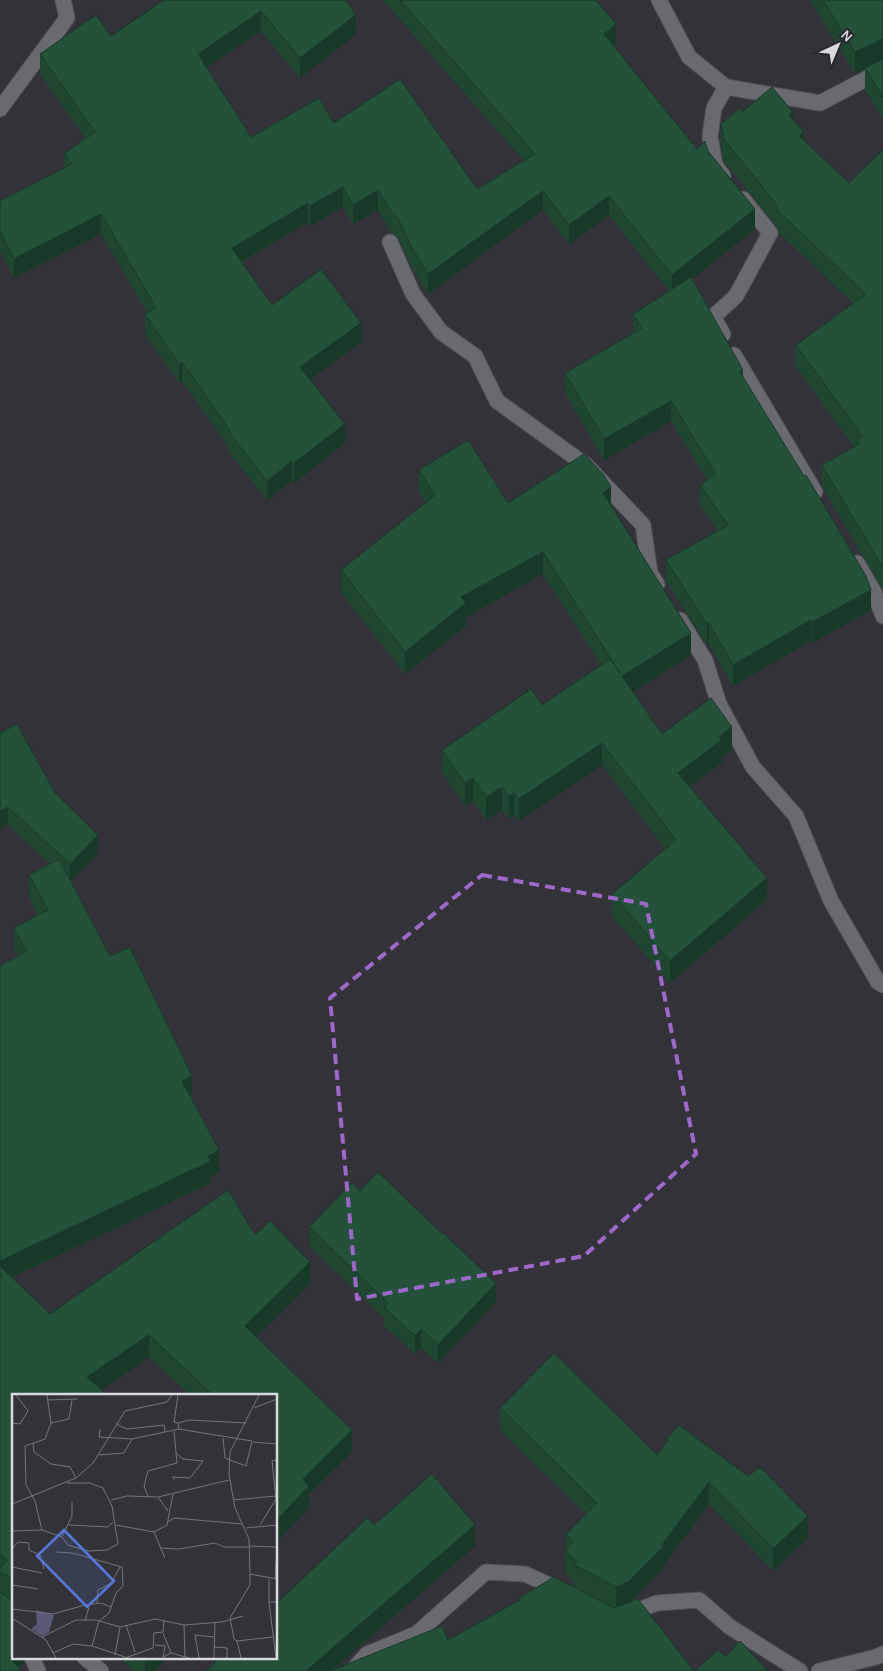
<svg xmlns="http://www.w3.org/2000/svg" width="883" height="1671" viewBox="0 0 883 1671" font-family="Karla,sans-serif">
<style>
.lines{fill:none;stroke-linecap:round;stroke-linejoin:round}
.minor-casing{stroke:#4f5054;stroke-width:17}
.minor{stroke:#696a70;stroke-width:15}
.wall{fill:#1f4631}
.shaded-wall{fill:#193928}
.building{fill:#245139;stroke:#193928}
.marked{fill:none;stroke:#9c69ca;stroke-width:4;stroke-dasharray:10 6;stroke-linejoin:round}
.inset-road{fill:none;stroke:#75757a;stroke-width:1}
.view{fill:#5578da;fill-opacity:0.15;stroke:#5578da;stroke-width:2.5}
.inset-edge{fill:none;stroke:#d9dadd;stroke-width:2.5}
</style>
<rect width="100%" height="100%" fill="#323238"/>
<g class="lines">
<g class="minor-casing">
<path id="minor" d="M659,0L689,57L726,87L714,108L710,136L715,165L723,176
M726,87L820,103L883,70
M0,109L67,18L63,0
M390,242L413,294L441,332L475,356L497,401L587,466L643,525L650,573L657,584
M723,334L713,317L736,296L770,233L743,199
M734,355L815,492
M857,563L874,592L883,616
M680,620L705,660L719,704L753,767L796,816L831,901L878,982L883,985
M627,1615L657,1603L699,1600L730,1627L800,1671
M32,1657L38,1671
M84,1657L101,1671
M352,1671L367,1654L416,1634L486,1572L525,1574L562,1591
M819,1671L876,1657L883,1654"/>
</g>
<use href="#minor" class="minor"/>
</g>
<path class="wall" d="M164,0H346L356,34L300,78L261,31L206,68L251,137L334,123L477,189L524,161L383,0H596L616,44L614,46L697,149L708,151L755,229L692,279L743,378L871,610L812,643L811,641L733,686L709,644L707,645L666,581V560L718,531L700,506V485L707,480L671,421L604,460L565,393V373L633,333V314L669,291L609,215L569,244L543,210L428,294L410,264L398,238L392,233L378,210L353,224L343,207L310,226L308,222L242,262L272,305L361,342L310,380L345,443L294,483L292,481L267,500L228,451V446L182,381L179,383L145,334V314L147,312L101,234L14,278L0,251V201L64,168V154L85,138L40,74V54L111,36Z
M810,0H883V119L865,90V69L855,74Z
M742,112L793,120L804,140L849,183L883,150V590L822,486V465L854,447L796,367V345L853,303L779,233L777,227L724,161L721,146V124Z
M419,470L508,503L611,507L691,655L633,692L662,734L732,750L722,757V763L690,786L767,900L670,983L612,916V894L665,849L602,765L519,821L514,815L509,819L502,810L486,820L473,801L465,806L442,772V750L542,705L601,665L543,574L466,617V626L405,674L341,593V570L426,503L419,492Z
M0,733L55,793L98,853L70,882L110,956L192,1098H191L219,1172L211,1176V1183L12,1277L50,1314L255,1235L310,1284L256,1337L352,1452L309,1494V1508L276,1395H190L149,1357L101,1390L14,1395V1657H24V1662L0,1671V966L18,956L14,950V928L38,915L29,897V875L50,864L8,825Z
M360,1191L496,1302L438,1363L421,1348L415,1354L384,1326V1318L309,1246V1227Z
M500,1408L657,1455L667,1442V1439L808,1538L773,1571L709,1504L663,1566V1569L631,1601L694,1671H206L374,1525L475,1546L332,1670L448,1640L519,1600V1598L573,1587V1581L565,1573V1551L566,1549V1534L586,1514L500,1430Z
M118,1657H168L155,1671H134Z"/>
<path class="shaded-wall" d="M261,11V31L198,73V54Z
M356,15V34L300,78V58Z
M616,24V44L604,53V34Z
M883,39V61L855,74V52Z
M793,112V133L789,115Z
M804,132V154L799,136Z
M343,187V207L310,226V206Z
M378,190V210L353,224V205Z
M543,191V210L428,294V274Z
M609,196V215L569,244V225Z
M308,203V222L232,267V248Z
M755,209V229L672,295V275Z
M101,214V234L14,278V259Z
M361,323V342L300,387V367Z
M182,362V381L179,383V364Z
M743,370V390L740,372Z
M671,401V421L604,460V439Z
M345,424V443L294,483V463Z
M292,461V481L267,500V481Z
M611,487V509L603,493Z
M543,552V574L466,617V626L405,674V652L461,597Z
M871,590V610L812,643V622Z
M811,620V641L733,686V665Z
M709,623V644L707,645V624Z
M691,633V655L622,699V676Z
M732,727V750L722,757V763L678,795V773L719,737Z
M602,743V765L519,821V799Z
M473,778V801L465,806V783Z
M502,787V810L486,820V797Z
M514,793V815L509,819V797Z
M8,807V825L0,829V811Z
M98,835V853L70,882V864Z
M767,878V900L670,983V961Z
M192,1076V1098L182,1103V1081Z
M219,1150V1172L211,1176V1183L0,1283V1261Z
M310,1262V1284L245,1348V1326Z
M496,1283V1302L438,1363V1345Z
M421,1329V1348L415,1354V1336Z
M149,1335V1357L94,1395L87,1377Z
M352,1430V1452L309,1494V1508L276,1542V1521L303,1479Z
M709,1482V1504L663,1566V1569L628,1604L616,1610V1587L662,1545Z
M808,1516V1538L773,1571V1549Z
M475,1525V1546L331,1671H306Z
M14,1653V1657H24V1662L17,1671L9,1658Z
M147,1657H168L155,1671H145V1659Z"/>
<path class="building" d="M164,0H346L356,15L300,58L261,11L198,54L251,137L319,98L334,123L400,79L477,189L535,154L400,0H596L616,24L604,34L697,149L705,141L708,151L755,209L672,275L609,196L569,225L543,191L428,274L410,244L398,218L392,213L378,190L353,205L343,187L310,206L308,203L232,248L272,305L321,269L361,323L300,367L345,424L294,463L292,461L267,481L228,431L230,430L182,362L179,364L145,314L156,307L101,214L14,259L0,231V201L72,164L64,154L95,132L40,54L96,15L111,36Z
M823,0H883V39L855,52Z
M883,59V97L865,68Z
M772,87L793,112L789,115L804,132L799,136L849,183L883,150V568L822,465L859,444L856,440L863,437L796,345L866,294L779,212L777,205L724,139L721,124L740,108L742,112Z
M691,277L743,370L740,372L804,476L806,475L866,576L871,590L812,622L811,620L733,665L709,623L707,624L666,560L728,525L700,485L716,474L671,401L604,439L565,373L642,328L633,314Z
M468,440L508,503L584,454L603,474L611,487L603,493L691,633L622,676L662,734L711,698L732,727L719,737L722,740L678,773L767,878L670,961L612,894L676,840L602,743L519,799L514,793L509,797L502,787L486,797L473,778L465,783L442,750L531,689L542,705L610,659L620,673L543,552L461,597L466,603L405,652L341,570L435,495L419,470Z
M17,724L55,793L98,835L70,864L8,807L0,811V733Z
M59,859L110,956L130,947L192,1076L182,1081L219,1150L208,1156L211,1161L0,1261V966L27,951L14,928L48,910L29,875Z
M378,1172L442,1234L443,1233L496,1283L438,1345L421,1329L415,1336L384,1307L388,1303L309,1227L352,1183L360,1191Z
M228,1190L255,1235L270,1221L310,1262L245,1326L352,1430L303,1479L309,1486L276,1521V1395H213L149,1335L87,1377L107,1395H14V1578L0,1573V1568L7,1560L0,1554V1266L50,1314Z
M554,1353L657,1455L668,1440L667,1439L679,1425L748,1476L760,1467L808,1516L773,1549L709,1482L662,1545L663,1547L628,1582L616,1587L573,1564L577,1562L565,1551L573,1542L566,1534L597,1503L500,1408Z
M432,1474L475,1525L306,1671H206L221,1657H276V1604L367,1518L374,1525Z
M554,1577L614,1608L638,1599L694,1671H330L442,1626L448,1640L520,1600L519,1598Z
M0,1592L5,1595L9,1599L14,1600V1653L9,1658L22,1671H0Z
M740,1641L768,1671H695L718,1650L725,1657Z"/>
<path class="marked" d="M482,875L646,904L696,1154L584,1256L357,1299L330,998Z"/>
<g transform="translate(12 1394)">
<rect width="265" height="265" fill="#323238"/>
<path d="M24,216L42,221L37,238L30,242L19,235L25,230Z" fill="#585a75"/>
<path class="inset-road" d="M35,1L39,29M166,1L162,28L166,29M247,1L218,58L217,80L223,114L237,145L238,180L265,185M35,6L66,5M242,14L265,5M0,29L8,30L16,17L4,1M104,30L115,35L152,31L153,38M88,35L87,43L120,45L167,35L166,29L177,26L234,29M167,35L240,47L234,72L213,64L211,44M241,48L265,50M21,50L22,58L39,70L58,73L64,84M87,61L112,59L120,45M163,86L160,83L178,84L191,67L171,65L164,59M136,103L132,92L136,77L165,69L162,37M146,103L156,117M99,106L115,102L146,103L217,86M221,106L264,102M0,110L64,84L81,69L113,17L155,8L160,1M156,128L162,124L230,130M57,131L96,133L101,128M104,131L142,138M248,131L264,105L260,67L265,66M234,134L265,131M30,136L23,107L14,91L13,52L33,45L39,29L57,25L60,6M0,137L30,136L50,143L56,151L76,157L95,156L106,150L100,112L91,94L78,89H55M50,143L60,122V107M238,152L265,153M149,154L167,155L203,149L212,153H238M0,155L6,148L17,149V156L28,161L32,175M44,158L60,159L110,173L111,192L104,199L97,219L87,227L80,252L113,263M153,164L142,138L155,131L161,100M0,173L30,179M257,185V208H265M263,185L265,157M0,191L26,195M257,208L264,264M85,209L86,196L99,189L108,173M74,211L89,209L99,213M0,215L41,220L73,211L77,213L73,227M0,224L34,246L44,264M114,231L123,258M172,231L173,263M151,239L159,259L177,264M30,243L64,226H84L108,233L143,225L172,231L210,228L231,222M225,247L222,245L218,224L238,191V180M143,251L153,252L151,263L159,259M202,253L215,254V264M41,259L61,250L80,252M103,261L108,233M113,264L141,254L142,239L151,238L152,226M187,264L183,241L202,243M202,264L203,229M229,264L225,247L261,243"/>
<path class="view" d="M52,136L102,187L75,213L25,162Z"/>
<rect width="265" height="265" class="inset-edge"/>
</g>
<g transform="translate(838 45) rotate(44)" stroke="#28282e" stroke-width="4" paint-order="stroke">
<path d="M0-4L9 19L0 12L-9 19Z" fill="#d9dadd"/>
<text y="-8" font-size="14" font-weight="bold" text-anchor="middle" fill="#d9dadd">N</text>
</g>
</svg>
